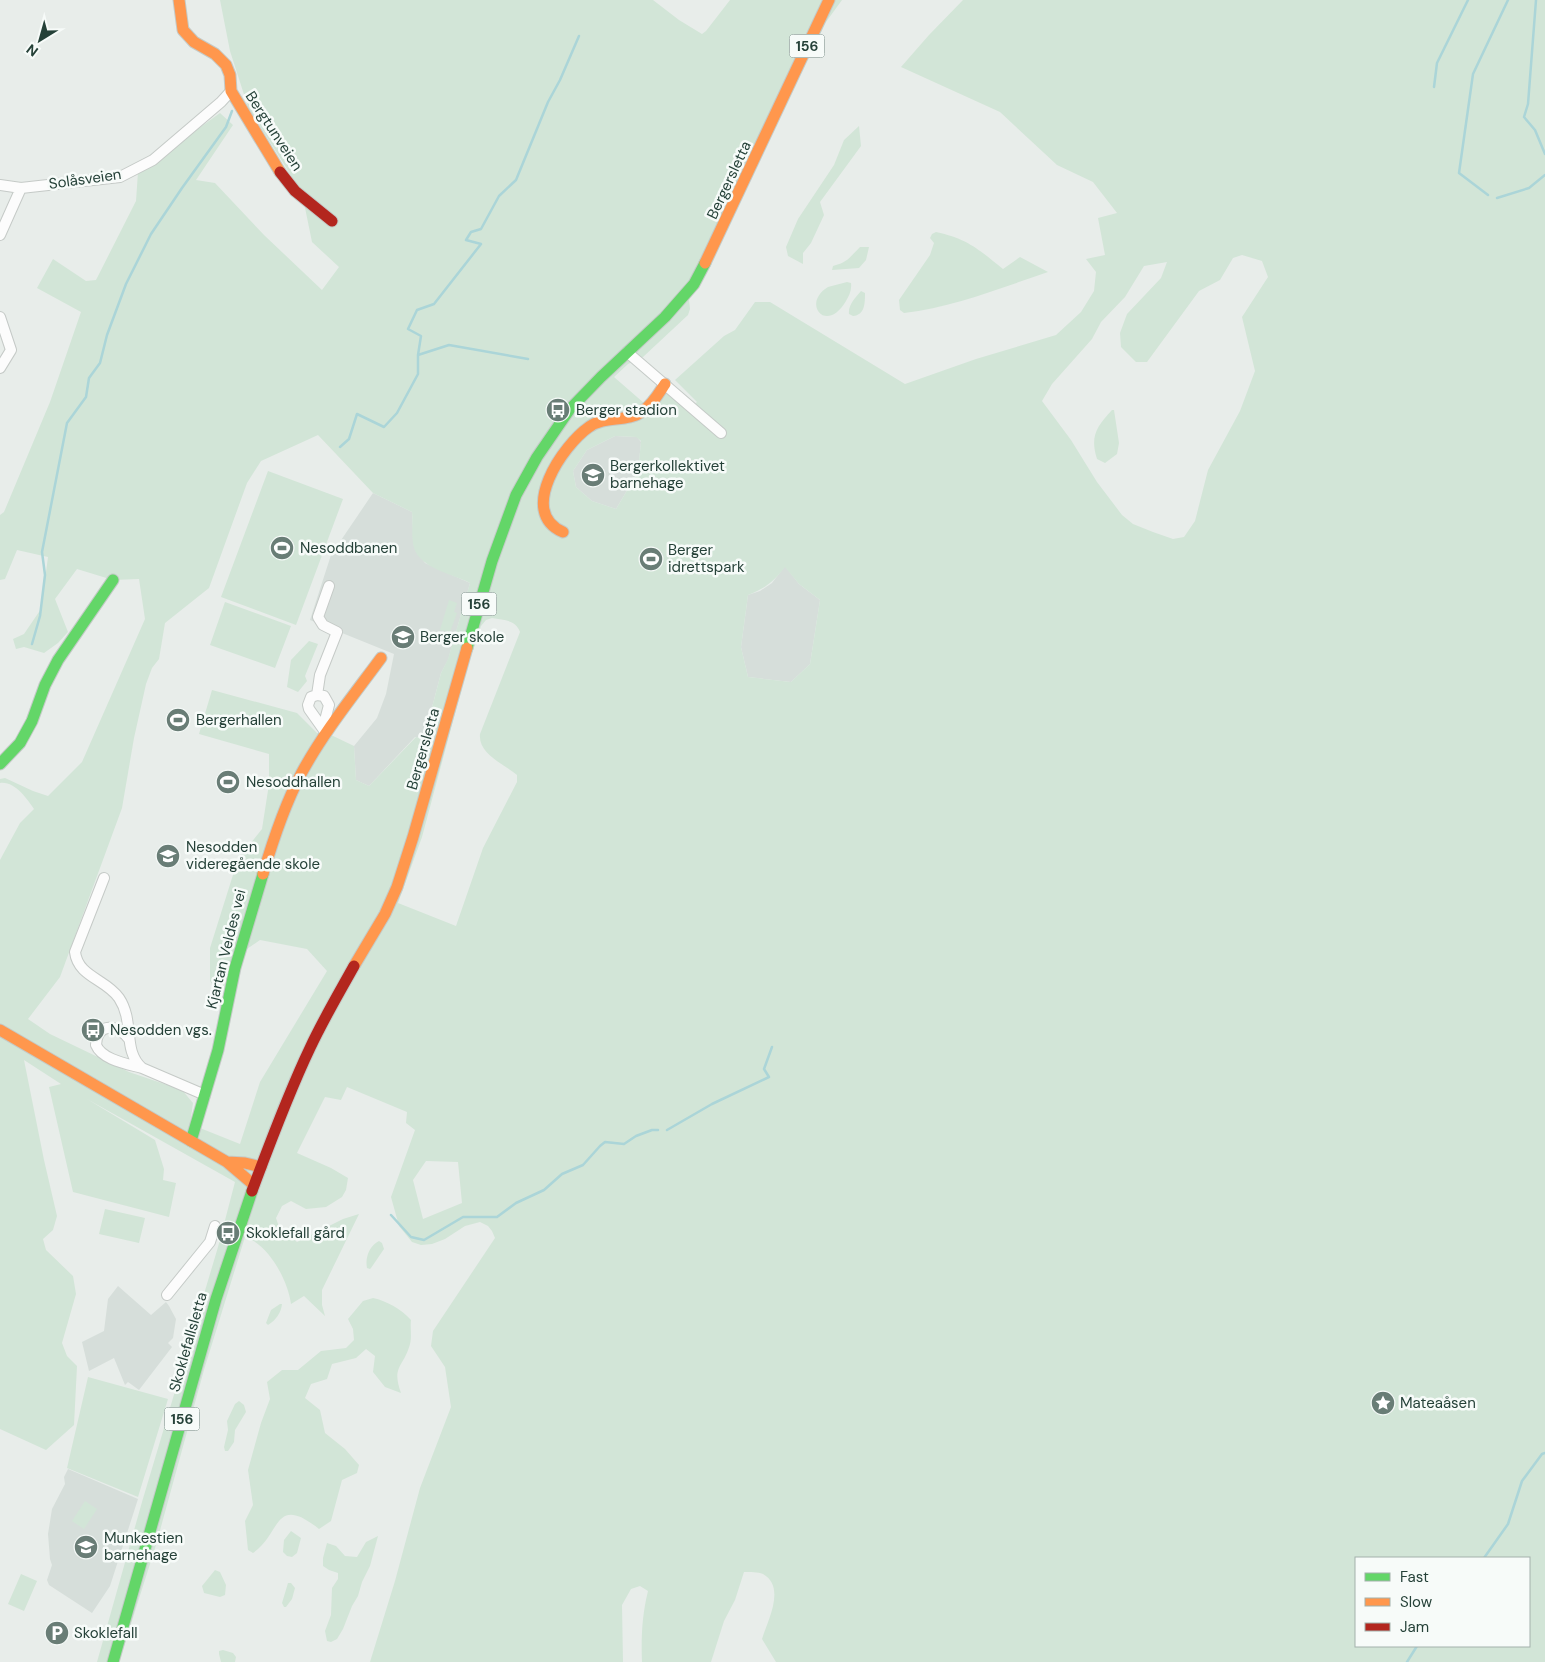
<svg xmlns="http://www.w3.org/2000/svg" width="1545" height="1662" viewBox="0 0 1545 1662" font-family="'DM Sans',sans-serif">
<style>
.built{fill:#d6deda}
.green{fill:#d2e5d7;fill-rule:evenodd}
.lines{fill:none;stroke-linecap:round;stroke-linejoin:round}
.stream{stroke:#abd5d8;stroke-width:2.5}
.street-casing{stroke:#c5cac7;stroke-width:12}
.fast-casing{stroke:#c4cac7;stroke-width:13}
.slow-casing{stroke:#c4cac7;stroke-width:13}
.jam-casing{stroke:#c4cac7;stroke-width:13}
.street{stroke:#fcfcfc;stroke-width:10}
.fast{stroke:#63d668;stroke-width:11}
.slow{stroke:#ff974d;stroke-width:11}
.jam{stroke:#b3261e;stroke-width:11}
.labels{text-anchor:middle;stroke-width:5;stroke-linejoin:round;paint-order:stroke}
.shield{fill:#f7fbf9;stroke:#647972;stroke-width:1}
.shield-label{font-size:14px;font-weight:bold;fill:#254138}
.street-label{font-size:15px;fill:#254138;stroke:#f7fbf9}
.poi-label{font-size:15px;fill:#254138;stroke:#f7fbf9;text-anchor:start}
</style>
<rect width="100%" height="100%" fill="#e8edea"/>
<path class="built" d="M615,436L637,437L641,442L638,472L616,509L592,501L576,487L573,471L587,450Z
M373,493L412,512L414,547L425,563L470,583L448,660L441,673L424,738L415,737L369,786L356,780L354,746L377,718L386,694L394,654L310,620L331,555Z
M785,566L799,584L820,600L810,664L791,682L748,677L741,647L748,595L760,591L772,583Z
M118,1286L151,1315L166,1302L169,1306L176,1319L173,1338L168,1343L172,1347L139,1390L128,1382L125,1385L114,1358L89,1371L82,1342L104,1331L108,1299Z
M68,1469L138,1499L110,1586L92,1613L49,1585L47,1580L52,1565L50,1559L48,1534L52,1509L65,1484L64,1477Z"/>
<path class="green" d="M220,0H653L679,20L702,34L706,31L730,0H842L826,22L689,300L690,309L688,315L643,357L628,364L614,377L652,410L669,391L689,409L697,402L675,380L724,336L735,330L755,302H770L905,384L976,359L1056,335L1081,312L1094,291L1096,272L1086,259L1105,255L1098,218L1117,213L1093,182L1057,165L1000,112L901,67L929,35L963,0H1545V1662H776L762,1639C768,1620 786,1587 763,1574C758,1572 750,1572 744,1572L735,1600L724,1621L711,1662H642C641,1638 642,1615 648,1591L640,1586L631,1589L622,1605L623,1662H370L395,1581L420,1488L451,1407L445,1367L431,1346L433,1331L495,1238L492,1231L488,1226L480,1222L465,1226L445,1239L432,1244L421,1245L412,1242L399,1226L391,1197L415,1130L406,1123L407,1112L347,1087L341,1100L325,1097L297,1153L331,1168L348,1178L346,1190L342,1197L326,1207L306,1209L291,1201L282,1206L276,1218L279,1227L297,1242L343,1219L359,1214L322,1290V1305L325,1316L304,1296L291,1304C288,1280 268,1244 245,1237L204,1370L156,1545L119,1662H97L142,1502L218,1247L235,1182L87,1099L155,1140L164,1169L163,1180L176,1183L169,1217L73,1192L49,1087L61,1084L24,1060L44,1160L57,1216L53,1230L43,1239L46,1250L73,1276L76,1294L62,1343L67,1356L77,1366L74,1425L46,1450L0,1429V860L20,823L34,809C27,799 15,781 0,783V779L5,778L33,791L48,796L82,762L145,619L139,579L113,580L77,569L55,599L68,632L58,643L44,653L24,647L16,649L13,639L24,634L41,609L48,557L17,550L5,579L0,580V515L4,512L50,402L81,312L37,288L53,259L86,281L96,280L136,201L138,172L220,113L233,125L196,180L215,183L264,235L322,290L339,267L312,242L302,193L248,107L230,51ZM1242,255L1262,261L1268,277L1242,317L1255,371L1240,411L1208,470L1195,521L1184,537L1173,539L1153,532L1133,524L1122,515L1097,482L1071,440L1042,401L1052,384L1092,339L1101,322L1125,297L1144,266L1167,262L1161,278L1127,314L1120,333L1121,347L1136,362H1147L1199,291L1220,280L1233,258ZM318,435L373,493L412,512C413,524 411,538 414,548C421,569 453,574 470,583L448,659L441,673L424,738L416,737L369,786L356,780L354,746L331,735L317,733L297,713L212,690L199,734L269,754V784L262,829L238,859L210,948V981L218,992L222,994L234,949L244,951L260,940L307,949L327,971L260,1082L240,1144L190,1124L193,1103L182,1090L129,1072L50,1034L28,1019L60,977L122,808L134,738L146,684L152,668L159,659L165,623L209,588L247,483L261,461ZM615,436L636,437L641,441L638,472L616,509L592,501L576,487L573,471L587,450ZM785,567L799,584L820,600L810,664L791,682L748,677L741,647L748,595C765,589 774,581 785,567ZM492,618C504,620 516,620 520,632L480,734C478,754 504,764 517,775V782L483,848L456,926L398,903L422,837L468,665L481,626L486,620ZM426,1161L458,1162L462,1203L423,1219L413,1180ZM1356,1558H1529V1646H1356Z
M859,126L861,146L820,202L824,215L811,243L803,253V264L788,256L786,247L798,219L834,165L844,140Z
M936,232C968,239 978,249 1003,269L1020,257L1048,272C1001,288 953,307 904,313L900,310L899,300L930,255L934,243L930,238L932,234Z
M860,247H869L866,260L859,268L832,270L833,266C848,262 849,258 860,247Z
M847,282L851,283C852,290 849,296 846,301C826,335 801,303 828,287C834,285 841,284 847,282Z
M861,291L865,293C865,303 865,315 853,316L849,314C848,305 855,298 861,291Z
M1112,410H1114L1119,443L1117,454L1105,463L1097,459C1090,437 1096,427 1112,410Z
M268,471L343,499L296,625L221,597Z
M449,600L457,603L454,612L457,613L450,632L440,630Z
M225,602L291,626L275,668L210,645Z
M309,641L318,644L305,676L307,681L298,692L287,687L291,660Z
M105,1209L145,1218L139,1243L99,1234Z
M379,1241L382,1243L384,1249L371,1268L370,1269L367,1268C365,1258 369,1246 379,1241Z
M373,1298C387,1301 401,1309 411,1320C410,1327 412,1337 410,1344C404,1367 391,1366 401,1393L385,1387L373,1372L375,1356L366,1349L356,1358L332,1364L327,1379L311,1384L305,1398L320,1410L325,1433L345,1449L359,1465L357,1473L342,1480L331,1521L319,1529C274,1493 281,1534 253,1553L248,1550L245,1521L253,1505L248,1470L261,1423L270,1399L267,1382L282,1370H298L321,1351L346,1348L354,1340L353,1329L348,1319L363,1301Z
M280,1304H282C281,1313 276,1320 268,1325L266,1323L271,1310Z
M88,1377L168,1399L138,1497L67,1468Z
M239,1401L244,1405L246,1412L235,1430L234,1442L228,1451H225L224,1447L228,1430L227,1421L235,1404Z
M85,1501L97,1509L84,1529L72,1521Z
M291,1531L301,1538L297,1553L292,1557L287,1556L283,1552L284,1540Z
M378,1536L370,1566L362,1582L358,1596L352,1606L343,1629L337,1639L331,1642L327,1641L325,1631L331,1615L332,1588L338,1579V1573L329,1570L323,1566V1558L327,1543L336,1546L345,1556L357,1557L366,1542Z
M215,1570L220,1572L226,1585L225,1595L220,1597L204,1593L202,1586Z
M21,1574L37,1581L24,1611L8,1604Z
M288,1583H291L295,1588L292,1599L286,1607H284L282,1603Z
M223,1650L233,1653L236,1657L235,1662H221L219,1654V1651Z"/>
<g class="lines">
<path class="stream" d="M1536,0L1528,104L1524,117L1535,130L1545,154
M1434,87L1437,63L1468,0
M1488,195L1459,173L1473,74L1508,0
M1497,198L1529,188L1545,175
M418,355L449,345L528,359
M340,447L349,439L357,414L384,427L397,413L418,374V355L421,336L408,329L417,310L434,304L481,244L466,240L471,232L481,229L499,196L516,180L548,102L560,80L579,36
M32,644L40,616L45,575L42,552L67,423L86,397L89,378L100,363L107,335L126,284L151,234L182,188L226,127L232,111
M667,1130L712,1104L769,1077L764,1069L772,1047
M391,1215L411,1237L424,1240L463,1217H497L516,1203L544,1190L562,1174L583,1165L600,1146L605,1142L624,1144L636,1136L652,1130H658
M1484,1558L1508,1524L1522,1481L1542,1454L1545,1453
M1407,1662L1417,1646"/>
<g class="street-casing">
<path id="street" d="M0,185L21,188L120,177L153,160L221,102L231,91
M0,235L21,188
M0,317L11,350L0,368
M627,352L721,433
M317,695L320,675L337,632L323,625L318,617L329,586
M323,728L329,705L324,696L317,695L311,697L308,705L309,709L326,733
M104,878L75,952C78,977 106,979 119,998C135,1022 122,1050 142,1068L205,1095
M129,1039C118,1024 97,1022 96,1045C102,1060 128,1064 142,1068
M167,1295L210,1242L215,1226"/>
</g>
<g class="fast-casing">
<path id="fast" d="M467,648L492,561L516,495L537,457L570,409L601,377L665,317L694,284L705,263
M0,764L20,743L32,721L45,685L58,660L113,580
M191,1141L218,1050L235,968L263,874
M113,1662L216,1299L252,1191"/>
</g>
<g class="slow-casing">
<path id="slow" d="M179,0L183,30L194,42L215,54L226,65L230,75L231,91L280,172
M705,263L829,0
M563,532C517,512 563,445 589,427C605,415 627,423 643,411C653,404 659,393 665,384
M263,874C273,840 284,806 301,774C323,733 353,696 381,658
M354,966L385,914L397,887L413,837L467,648
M0,1030L227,1162L254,1185
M227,1162L245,1163L261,1167"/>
</g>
<g class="jam-casing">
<path id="jam" d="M280,172L295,191L332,221
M252,1191C270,1143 288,1094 310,1048C323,1020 339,993 354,966"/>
</g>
<use href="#street" class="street"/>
<use href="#fast" class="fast"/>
<use href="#slow" class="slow"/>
<use href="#jam" class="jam"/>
</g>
<defs>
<g id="bus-disc" transform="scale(1.25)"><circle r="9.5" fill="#697d76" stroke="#f7fbf9"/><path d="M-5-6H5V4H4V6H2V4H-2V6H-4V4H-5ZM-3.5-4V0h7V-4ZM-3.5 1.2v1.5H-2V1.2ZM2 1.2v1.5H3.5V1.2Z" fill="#fff"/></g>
<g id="school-disc" transform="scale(1.25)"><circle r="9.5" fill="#697d76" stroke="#f7fbf9"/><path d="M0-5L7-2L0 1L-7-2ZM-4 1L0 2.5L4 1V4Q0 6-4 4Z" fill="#fff"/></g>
<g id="stadium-disc" transform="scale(1.25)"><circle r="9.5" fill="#697d76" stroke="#f7fbf9"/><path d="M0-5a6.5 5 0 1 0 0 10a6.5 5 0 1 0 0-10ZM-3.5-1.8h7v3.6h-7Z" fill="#fff"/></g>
<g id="sight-disc" transform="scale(1.25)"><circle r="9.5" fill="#697d76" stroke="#f7fbf9"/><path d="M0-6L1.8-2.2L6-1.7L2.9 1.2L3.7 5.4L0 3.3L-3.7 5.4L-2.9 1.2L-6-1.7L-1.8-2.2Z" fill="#fff"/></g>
<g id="parking-disc" transform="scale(1.25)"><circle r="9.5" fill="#697d76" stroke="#f7fbf9"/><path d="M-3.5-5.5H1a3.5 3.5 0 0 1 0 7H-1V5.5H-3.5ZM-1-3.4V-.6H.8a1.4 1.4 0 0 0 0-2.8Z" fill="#fff"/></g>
</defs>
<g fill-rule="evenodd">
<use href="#bus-disc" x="558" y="410"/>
<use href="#school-disc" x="593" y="475"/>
<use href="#stadium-disc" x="282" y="548"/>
<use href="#stadium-disc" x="651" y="559"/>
<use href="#school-disc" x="403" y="637"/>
<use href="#stadium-disc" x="178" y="720"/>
<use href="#stadium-disc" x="228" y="782"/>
<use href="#school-disc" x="168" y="856"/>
<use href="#bus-disc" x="93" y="1030"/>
<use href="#bus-disc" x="228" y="1233"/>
<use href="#sight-disc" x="1383" y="1403"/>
<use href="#school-disc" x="86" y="1547"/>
<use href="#parking-disc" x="57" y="1633"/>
</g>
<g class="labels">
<g class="shield">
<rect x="789.5" y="34.5" width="35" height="23" rx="4"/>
<rect x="461.5" y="592.5" width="35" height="23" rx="4"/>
<rect x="164.5" y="1407.5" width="35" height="23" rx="4"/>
</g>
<g class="shield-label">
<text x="807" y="51">156</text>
<text x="479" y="609">156</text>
<text x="182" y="1424">156</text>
</g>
<g class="street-label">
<text transform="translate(274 131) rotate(57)" y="5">Bergtunveien</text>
<text transform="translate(85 179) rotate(-8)" y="5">Solåsveien</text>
<text transform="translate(729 180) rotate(-65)" y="5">Bergersletta</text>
<text transform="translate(423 749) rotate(-74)" y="5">Bergersletta</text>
<text transform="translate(226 949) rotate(-76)" y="5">Kjartan Veldes vei</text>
<text transform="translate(188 1342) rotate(-74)" y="5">Skoklefallsletta</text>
</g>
<g class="poi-label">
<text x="576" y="415">Berger stadion</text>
<text x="610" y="471">Bergerkollektivet<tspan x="610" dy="17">barnehage</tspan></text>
<text x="300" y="553">Nesoddbanen</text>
<text x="668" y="555">Berger<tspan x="668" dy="17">idrettspark</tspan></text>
<text x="420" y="642">Berger skole</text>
<text x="196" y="725">Bergerhallen</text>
<text x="246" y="787">Nesoddhallen</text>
<text x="186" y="852">Nesodden<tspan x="186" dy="17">videregående skole</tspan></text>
<text x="110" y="1035">Nesodden vgs.</text>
<text x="246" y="1238">Skoklefall gård</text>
<text x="1400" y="1408">Mateaåsen</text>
<text x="104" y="1543">Munkestien<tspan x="104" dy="17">barnehage</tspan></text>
<text x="74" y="1638">Skoklefall</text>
</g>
</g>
<rect x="1355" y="1557" width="175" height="90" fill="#f7fbf9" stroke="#a3b1ac"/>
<rect x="1365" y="1573" width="25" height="8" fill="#63d668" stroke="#a3b1ac"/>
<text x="1400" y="1582" font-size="15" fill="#254138">Fast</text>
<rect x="1365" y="1598" width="25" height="8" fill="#ff974d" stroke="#a3b1ac"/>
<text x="1400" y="1607" font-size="15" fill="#254138">Slow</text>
<rect x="1365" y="1623" width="25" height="8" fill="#b3261e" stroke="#a3b1ac"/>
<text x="1400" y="1632" font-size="15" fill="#254138">Jam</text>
<g transform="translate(40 40) rotate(217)" stroke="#f7fbf9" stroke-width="4" paint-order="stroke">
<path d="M0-4L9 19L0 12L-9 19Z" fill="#254138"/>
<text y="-8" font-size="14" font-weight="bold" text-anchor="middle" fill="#254138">N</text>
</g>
</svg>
